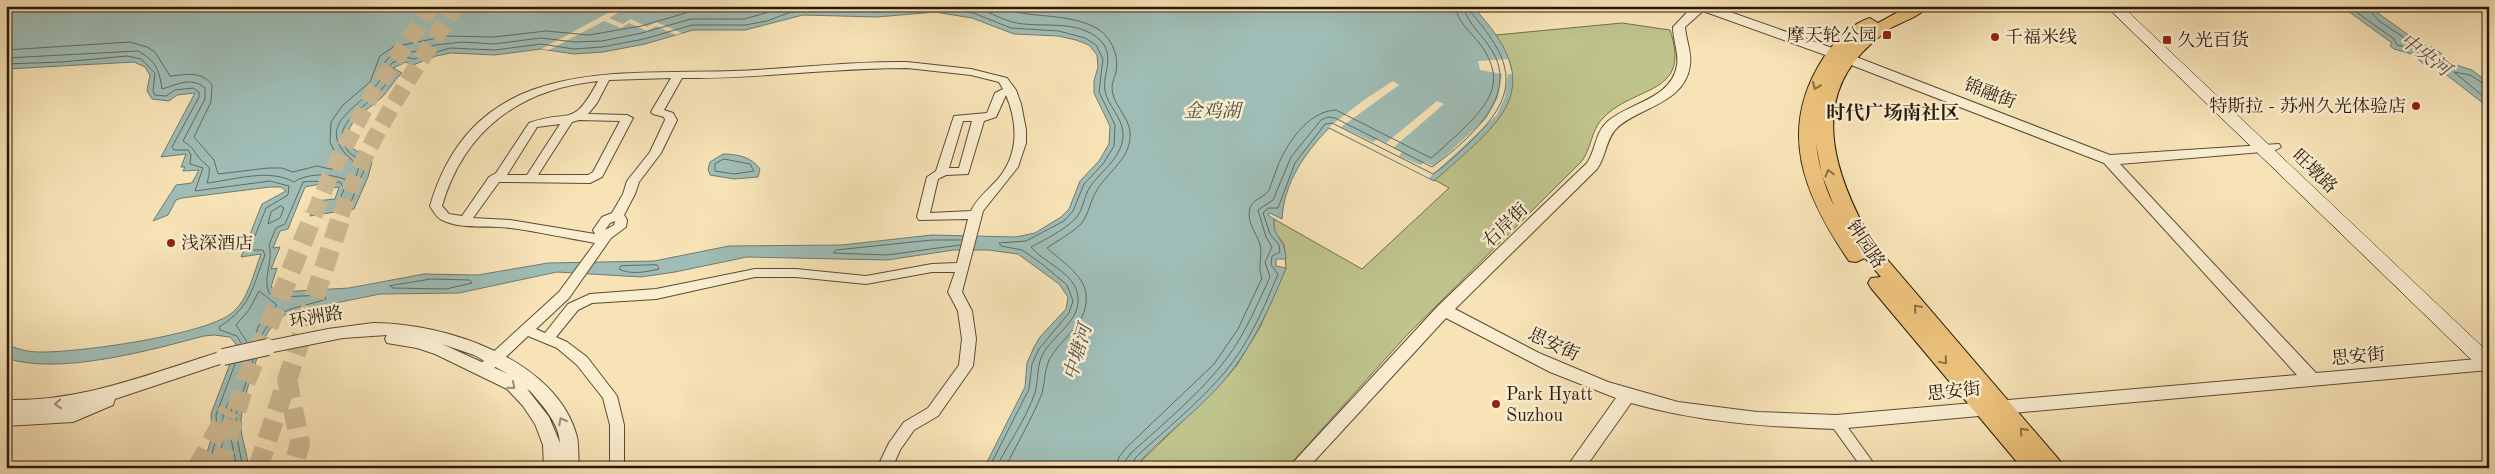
<svg xmlns="http://www.w3.org/2000/svg" width="2495" height="474" viewBox="0 0 2495 474" font-family="'Old Standard TT','Noto Serif SC',serif">
<style>
.green{fill:#bfc38c;stroke:#746e4a}
.water{fill:#9fbdb6;stroke:#707b71;fill-rule:evenodd}
.pier{fill:#f7e3b6}
.lines{fill:none;stroke-linecap:round;stroke-linejoin:round}
.shore{stroke:#646a60;stroke-width:1}
.primary-tunnel-far1{stroke:#ceba93;stroke-width:17;stroke-dasharray:17 8;stroke-linecap:butt}
.primary-tunnel{stroke:#ceba93;stroke-width:20;stroke-dasharray:20 10;stroke-linecap:butt}
.minor-casing{stroke:#5d4b34;stroke-width:2}
.tertiary-casing{stroke:#5d4b34;stroke-width:2}
.secondary-casing{stroke:#2a1809;stroke-width:1}
.primary-casing{stroke:#2a1809;stroke-width:2}
.minor{fill:#faedd0;fill-rule:evenodd}
.tertiary{fill:#faedd0;fill-rule:evenodd}
.secondary{fill:#faedd0;fill-rule:evenodd}
.primary{fill:#ecc27b;fill-rule:evenodd}
.tertiary-bridge-casing{stroke:#5d4b34;stroke-width:18;stroke-linecap:butt}
.tertiary-bridge{stroke:#faedd0;stroke-width:16}
.oneway{stroke:#8b6d42}
.oneway2{stroke:#9c8d76}
.poi-dot{fill:#8f2418;stroke:#faedd0;stroke-width:2}
.labels{text-anchor:middle;stroke-width:5;stroke-linejoin:round;paint-order:stroke}
.poi-label{font-size:18px;fill:#2a1809;stroke:#faedd0;text-anchor:start}
.street-label{font-size:18px;fill:#2a1809;stroke:#faedd0}
.water-label{font-size:19px;font-style:italic;fill:#535246;stroke:#faedd0}
.neighbourhood-label{font-size:19px;font-weight:bold;fill:#2a1809;stroke:#faedd0}
</style>
<rect width="100%" height="100%" fill="#f7e3b6"/>
<filter id="stains"><feTurbulence type="fractalNoise" baseFrequency=".004" numOctaves="4"/><feColorMatrix values="0 0 0 0 .2 0 0 0 0 .09 0 0 0 0 .02 0 0 0 .5 -.17"/></filter>
<radialGradient id="worn" r=".72"><stop offset=".6" stop-color="#630" stop-opacity="0"/><stop offset="1" stop-color="#630" stop-opacity=".3"/></radialGradient>
<path class="green" d="M1622,23L1670,30C1692,96 1636,84 1603,118C1590,131 1592,149 1581,162L1406,336L1287,468H1134L1219,386L1237,365L1260,327L1286,268L1284,244L1274,232V219L1362,269L1449,188L1426,175L1511,74L1508,59L1496,35Z"/>
<path class="water" d="M6,6H1472C1552,90 1501,121 1434,181L1329,128C1305,153 1284,182 1282,219L1270,213L1268,215L1274,219C1272,238 1285,237 1286,259H1276V266L1286,268C1269,310 1250,351 1220,385C1193,415 1160,438 1134,468H984L1025,387L1027,363L1034,347L1040,337L1066,309L1068,297L1059,284L1018,254L988,250H954L887,260L747,257L675,272L641,277L557,272L459,293L380,294L291,312C282,315 274,324 268,332C259,348 241,404 241,422C240,438 248,452 248,468H206V456L212,436L211,414L236,348V344L230,337L214,335L204,336C151,350 58,376 6,358V344C17,349 28,352 39,352C76,353 208,335 233,312C248,300 254,272 261,254L241,257L262,204L286,191L281,187H270L182,198L176,200L168,215L153,221L176,185L192,183L199,170L183,171L185,167H181L186,154L161,157L195,93L177,95L169,101L152,99L147,91L150,75L145,67L134,62L6,69ZM935,12L972,18L1014,34L1058,36L1076,40L1089,45L1097,55L1098,67L1094,81V93L1110,126L1109,144L1099,161L1080,181L1069,209L1061,217L1035,233L1016,237L932,235L842,245L729,246L654,261L548,263L478,275L424,274L349,288L279,292L271,287L277,268L271,269L280,247L273,248L280,231L288,229L305,187L320,184L322,189L339,187L335,199L316,201L310,216L354,209L368,177L372,162L369,158L352,148C337,122 371,110 385,94C391,87 395,79 402,73L393,68L406,62L413,65L436,56L451,53L495,55L541,49L574,54L603,52L645,44L693,30H745L803,15L877,17Z
M2341,6H2368L2421,44L2434,48L2456,65L2472,70L2489,83V125L2488,107L2439,69L2426,66L2412,54L2394,49L2390,46L2392,43Z
M723,154C737,154 752,157 760,169L758,177L734,179L710,175L708,169L710,162Z"/>
<path class="pier" d="M621,6H630L609,18L623,24L631,19L647,27L656,22L682,33L676,35L656,26L647,31L629,23L621,28L604,21L549,50L541,49Z
M1508,59L1512,74H1508L1505,97L1497,115L1429,178L1329,127L1364,100L1393,81L1399,85L1341,127L1373,142L1378,139L1386,143L1437,101L1444,104L1394,147L1402,152L1399,156L1420,165L1425,162L1434,166L1486,119L1498,98L1502,74L1480,70L1478,61Z"/>
<g class="lines">
<path class="shore" d="M973,6C986,11 999,18 1012,22C1040,29 1077,18 1100,40C1116,56 1102,74 1105,91C1108,106 1122,117 1123,133C1124,157 1101,170 1090,187C1084,196 1083,210 1076,218C1063,231 1046,239 1031,247C1043,262 1072,272 1077,292C1084,319 1056,332 1044,352C1036,365 1039,379 1035,393C1026,419 1008,444 996,468
M995,6C1028,20 1067,11 1098,29C1112,38 1119,56 1116,72C1115,77 1112,82 1112,87C1111,103 1129,116 1130,132C1132,158 1109,170 1097,190C1090,201 1089,214 1081,224C1071,234 1058,240 1047,248C1060,260 1084,275 1086,294C1089,322 1065,335 1052,355C1043,368 1046,383 1041,396C1031,420 1017,444 1005,468
M2348,6L2394,39L2397,45L2415,49V45L2379,21L2366,6
M2420,49L2441,60V63L2429,61L2418,53Z
M6,50L130,42L147,47L155,52L170,76C186,75 201,70 212,85L211,102L194,137L214,160L218,174L268,168H282L293,172L317,166L330,169L342,167L330,142L331,122L343,105L370,82L380,56L393,47L447,36L494,37L546,31L589,35L641,26L696,10L740,11L767,6
M6,58L138,51C156,61 159,69 162,89C177,85 191,76 205,88V99L183,141C191,146 192,148 197,155C207,170 213,160 207,183C234,180 269,168 294,182C308,172 338,173 351,183L355,180L359,166C295,117 387,104 383,65L389,57L403,51L414,52L435,45L462,42L494,44L541,38L575,42L602,41L642,33L691,19H744L791,6
M6,64L62,62L127,56L141,59L155,73L153,91L155,95L166,96L175,90L193,88L199,92V97L172,147L174,150H188L191,155L190,164L203,168L195,191L270,181L289,186L288,195L266,208L251,246L252,250H263L265,255C252,288 251,307 219,327L220,330L237,336L241,343
M2489,87L2470,75L2454,72L2489,101
M724,159L750,164L754,171L734,174L715,171V164Z
M281,206L284,208L280,218L268,224L271,212Z
M960,245L887,255L833,253L836,250L932,240H961
M657,265L659,269C646,272 631,275 619,269L621,266Z
M431,279L470,280L472,283L446,289L393,288L390,286Z
M260,339C275,305 296,310 326,299L324,295L279,297L269,293C262,277 274,261 269,245L276,228L285,224L303,182C316,180 327,183 340,182L344,189L338,204H350L367,163C361,158 352,157 348,151C329,128 360,110 375,96C382,90 387,83 392,75L389,67L392,63L405,57L414,59L450,48L495,50L541,44L574,49L602,47L644,39L692,25H745L767,21L788,13L815,9L877,12L941,7L973,13L1011,28L1059,31L1085,38L1096,45L1103,59L1099,92L1115,125L1114,146L1103,164L1084,184L1073,211L1064,221L1026,241L999,243L1001,246L1022,250L1042,264L1067,285L1073,301L1069,313L1039,349L1032,364L1029,389L989,468
M247,342L236,325L249,310L259,291L277,305L259,325L253,341
M211,468V457L217,436L216,415L235,364
M217,468L223,440V414L230,400L232,403L230,434L237,468
M243,468L236,433V414L253,360
M1116,468L1119,457L1126,448L1214,364L1238,329L1262,278C1257,266 1263,256 1260,244C1256,233 1246,221 1250,208C1253,199 1264,198 1269,190C1272,183 1274,175 1277,168C1286,144 1308,111 1336,110L1431,158C1441,150 1450,141 1460,132C1488,105 1508,82 1480,44C1470,31 1458,23 1455,6
M1124,468L1125,461L1131,453C1164,423 1200,394 1227,358C1245,334 1257,305 1270,277L1265,262L1272,247L1266,237L1258,210L1273,200L1291,157L1321,120L1328,117L1335,118L1432,167C1465,143 1518,99 1494,54C1485,37 1467,24 1463,6
M1130,468L1136,457C1166,429 1199,403 1225,372C1249,343 1264,308 1278,274L1271,265L1272,256L1280,252L1279,245L1270,234L1263,213L1268,208H1278L1295,163L1325,124L1332,123L1433,174C1449,163 1463,149 1476,136C1524,88 1509,57 1470,11L1469,6"/>
<path class="primary-tunnel-far1" d="M314,215L329,178L372,94L432,6
M341,215C366,140 413,72 456,6"/>
<path class="primary-tunnel" d="M287,379L300,443L293,468
M197,468L229,410
M219,468L244,386L314,214
M258,468L342,214"/>
<g class="minor-casing">
<path id="minor" d="M907,62L971,69L1007,78L1016,90L1021,104L1026,130V143L1018,167L983,211L962,292L972,311L976,339L973,366L938,416L914,430L900,450L892,468H877L889,443L904,422L928,408L959,365L962,339L958,311L948,292L955,272H932L866,284L796,277H755L656,299L592,303L578,310L556,337L567,342L587,357L617,396L624,425V468H610V425L603,398L577,365L557,348L528,336L488,374H478L476,370L478,366L559,292L595,243C567,238 539,232 511,228C489,225 463,230 442,220C437,218 433,211 430,206C474,56 610,75 733,71C791,69 849,61 907,62ZM907,68L971,75L999,82L1003,89L995,93L987,113L954,116L936,171L927,177L917,217L919,220L968,219L957,263L932,264L866,276L796,269H755L656,289L590,294L568,304L545,333L536,329L569,298L611,238L626,227L627,220L624,215L635,194L639,182L661,153L677,120L673,113L664,110L682,78C757,79 832,68 907,68ZM671,78L651,112L653,114L664,117L665,120L650,152L627,181L623,194L612,213L602,217L593,230L595,234L510,220L473,218L499,182L590,183L602,177L633,118L627,115L588,114L597,103L609,80ZM598,81C572,130 571,108 529,123L496,173L489,177L462,216L449,214L442,206C464,130 520,89 598,81ZM1006,95C1018,123 1019,154 998,179C988,190 977,198 971,211L930,213L938,179L946,175L968,174L984,121L996,117ZM579,120L620,121L593,172L588,175H538L572,122ZM963,121H972L959,168H949ZM560,124L527,175H507L537,127ZM615,221L614,225L605,230L610,223Z
M1836,416L1841,418L1877,468H1862L1829,422L1831,418Z"/>
</g>
<g class="tertiary-casing">
<path id="tertiary" d="M1693,6H1713L1838,50L2110,155L2279,144L2281,147L2274,151L2120,164L2316,373L2489,358V370L1836,429C1767,427 1698,422 1631,403L1585,468H1566L1616,398L1550,372L1446,318L1308,468H1288L1438,306L1587,163C1596,150 1595,133 1607,122C1628,103 1672,99 1677,65C1679,53 1673,40 1673,27ZM1703,11L1828,56L2104,163L2297,375L1836,415L1757,412L1678,402L1608,382L1539,353L1455,309L1597,169C1606,157 1606,138 1617,128C1639,107 1685,104 1690,65C1692,53 1686,40 1685,27Z
M373,323C444,323 557,359 577,437C579,446 578,458 579,468H544L543,445L535,424L523,406L507,389L435,354L417,348L387,343L385,339L387,335L343,338L268,353L262,351L260,347L262,343L268,341L328,329ZM442,344L474,355L508,374ZM527,389L530,391C543,406 559,423 560,443L549,417Z
M223,351L229,353L231,357L229,361L115,399L113,405L73,422L6,426V400C83,402 151,373 223,351Z"/>
</g>
<g class="secondary-casing">
<path id="secondary" d="M2106,6H2122L2489,353V372L2482,370Z"/>
</g>
<g class="primary-casing">
<path id="primary" d="M1909,6H1928C1920,17 1901,22 1889,29C1883,33 1877,39 1871,44C1806,101 1837,180 1873,243L2066,468H2022L1871,288L1868,283L1871,278L1881,277L1865,258L1856,262L1849,261C1804,195 1776,130 1824,57C1834,42 1852,23 1870,18L1878,23ZM1816,144L1822,175L1834,206C1824,186 1819,166 1816,144Z"/>
</g>
<use href="#minor" class="minor"/>
<use href="#tertiary" class="tertiary"/>
<use href="#secondary" class="secondary"/>
<use href="#primary" class="primary"/>
<g class="tertiary-bridge-casing">
<path id="tertiary-bridge" d="M223,357L268,347"/>
</g>
<use href="#tertiary-bridge" class="tertiary-bridge"/>
</g>
<defs><path id="oneway-chevron" d="M-2-3.5L2.5 0L-2 3.5" fill="none" stroke-width="1.6" stroke-linecap="round" stroke-linejoin="round" transform="scale(1.25)"/></defs>
<g class="oneway">
<use href="#oneway-chevron" transform="translate(1816 86) rotate(113)"/>
<use href="#oneway-chevron" transform="translate(1829 173) rotate(-106)"/>
<use href="#oneway-chevron" transform="translate(1917 308) rotate(-131)"/>
<use href="#oneway-chevron" transform="translate(1944 361) rotate(50)"/>
<use href="#oneway-chevron" transform="translate(2023 431) rotate(-131)"/>
</g>
<g class="oneway2">
<use href="#oneway-chevron" transform="translate(512 386) rotate(39)"/>
<use href="#oneway-chevron" transform="translate(58 404) rotate(175)"/>
<use href="#oneway-chevron" transform="translate(562 421) rotate(-118)"/>
</g>
<g class="poi-dot">
<rect x="1882" y="30" width="10" height="10" rx="2.5"/>
<circle cx="1995" cy="37" r="5"/>
<rect x="2162" y="35" width="10" height="10" rx="2.5"/>
<circle cx="2416" cy="106" r="5"/>
<circle cx="171" cy="243" r="5"/>
<circle cx="1496" cy="404" r="5"/>
</g>
<g class="labels">
<g class="poi-label">
<text x="1877" y="41" text-anchor="end">摩天轮公园</text>
<text x="2005" y="43">千福米线</text>
<text x="2177" y="46">久光百货</text>
<text x="2406" y="112" text-anchor="end">特斯拉 - 苏州久光体验店</text>
<text x="181" y="249">浅深酒店</text>
<text x="1506" y="400">Park Hyatt<tspan x="1506" dy="21">Suzhou</tspan></text>
</g>
<g class="street-label">
<text transform="translate(1990 93) rotate(21)" y="6">锦融街</text>
<text transform="translate(2315 171) rotate(44)" y="6">旺墩路</text>
<text transform="translate(1505 225) rotate(-44)" y="6">右岸街</text>
<text transform="translate(1866 244) rotate(56)" y="6">钟园路</text>
<text transform="translate(316 317) rotate(-10)" y="6">环洲路</text>
<text transform="translate(1554 344) rotate(25)" y="6">思安街</text>
<text transform="translate(2358 356) rotate(-5)" y="6">思安街</text>
<text transform="translate(1954 391) rotate(-6)" y="6">思安街</text>
</g>
<g class="water-label">
<text transform="translate(2426 54) rotate(37)" y="7">中央河</text>
<text x="1212" y="117">金鸡湖</text>
<text transform="translate(1077 352) rotate(-74)" y="7">中塘河</text>
</g>
<g class="neighbourhood-label">
<text x="1893" y="119">时代广场南社区</text>
</g>
</g>
<rect width="2495" height="474" fill="none" stroke="#f7e3b6" stroke-width="25"/>
<rect x="8" y="8" width="2480" height="459" fill="none" stroke="#2a1809" stroke-width="2.5"/>
<rect x="12" y="12" width="2470" height="449" fill="none" stroke="#2a1809"/>
<rect width="100%" height="100%" filter="url(#stains)"/>
<rect width="100%" height="100%" fill="url(#worn)"/>
</svg>
